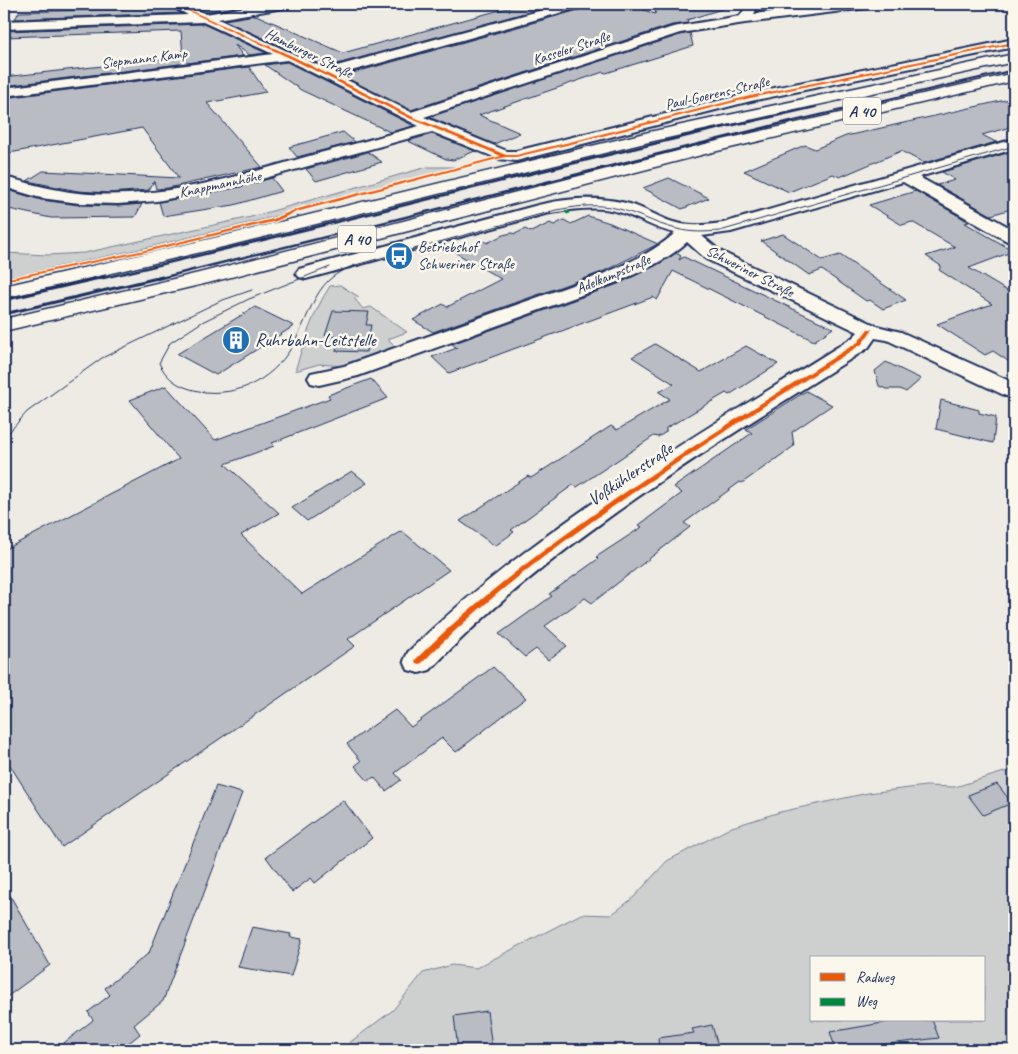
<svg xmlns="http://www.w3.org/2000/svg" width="1018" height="1054" viewBox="0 0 1018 1054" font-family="Caveat,sans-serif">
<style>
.green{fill:#cecfcf;stroke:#747f96;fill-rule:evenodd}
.building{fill:#b9bcc3;stroke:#1b2f5e}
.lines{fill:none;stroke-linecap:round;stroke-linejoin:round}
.minor-casing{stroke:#1b2f5e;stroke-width:4}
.highway-casing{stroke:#1b2f5e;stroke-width:3}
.minor{fill:#fbf7ec;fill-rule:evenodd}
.highway{fill:#fbf7ec;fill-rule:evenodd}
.tram{stroke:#1b2f5e;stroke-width:1}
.rail-far2{stroke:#1b2f5e;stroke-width:2}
.rail-far1{stroke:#1b2f5e;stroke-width:2.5}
.rail{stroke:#1b2f5e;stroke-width:3}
.quiet{stroke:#00873e;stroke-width:3;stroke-dasharray:7 3;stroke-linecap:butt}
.cycleway-casing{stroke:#fbf7ec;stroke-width:3}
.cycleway{fill:#e8590c;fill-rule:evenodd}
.labels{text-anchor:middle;stroke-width:5;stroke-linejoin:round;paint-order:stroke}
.far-street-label{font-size:15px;fill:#1b2f5e;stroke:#fbf7ec}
.far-poi-label{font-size:15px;fill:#1b2f5e;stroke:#fbf7ec;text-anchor:start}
.shield{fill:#fbf7ec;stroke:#5e6b89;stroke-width:1}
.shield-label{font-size:16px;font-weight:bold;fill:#1b2f5e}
.poi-label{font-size:18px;fill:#1b2f5e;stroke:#fbf7ec;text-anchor:start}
.street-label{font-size:18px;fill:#1b2f5e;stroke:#fbf7ec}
</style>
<rect width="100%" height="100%" fill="#eeebe4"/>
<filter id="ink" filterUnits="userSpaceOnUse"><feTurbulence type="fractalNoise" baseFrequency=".02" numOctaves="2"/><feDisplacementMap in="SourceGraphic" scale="10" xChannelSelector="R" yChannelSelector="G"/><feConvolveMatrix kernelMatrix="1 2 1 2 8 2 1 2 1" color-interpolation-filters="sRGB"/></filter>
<g filter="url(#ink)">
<path class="green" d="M771,4H859L752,17L755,9Z
M427,167H459L265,219L145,248L4,278V253L48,255L84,253L251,217Z
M340,285L359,297L354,298L363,309L371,307L407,332L388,339L395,346L394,349L387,353L343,366L319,364L295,371C305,339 312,314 330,286Z
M1014,769V1050H346L349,1043L393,1010L423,973L452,965L476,968L581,914L611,915L633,898L667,861L732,827L780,812L868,793L926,786L955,787ZM812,958H984V1020H812Z"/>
<path class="building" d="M143,4H166L181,13L15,19L19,12L122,9Z
M187,4H228L235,7L206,12Z
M522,4H558L326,67L224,20L256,15L343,53Z
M585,4H627L655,14L657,4H725V8L687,20L688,23L672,25L411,110L342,76L582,9Z
M203,24L266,53L250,55L235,45L243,56L4,86V77L183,57L181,31L4,37L5,31Z
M690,33L693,46L606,73L603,72L479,115L520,133L494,144L429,117L680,35Z
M287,62L414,126L390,132L301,90L265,65Z
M249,67L266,92L207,103L262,167L168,188L156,189L154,181L149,190L108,193L78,191L27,181L43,171L179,178L142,128L4,154V98Z
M1014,98V126L982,135L996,142L924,163L901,151L840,177L833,174L789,192L744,171L805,145L815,149L846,136Z
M343,132L355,142L297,157L289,147Z
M432,134L475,151L453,160L446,159L408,141Z
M1014,151V208L991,215L937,185L955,180L942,172Z
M368,152L382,162L316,181L306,169Z
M272,178L282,191L234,205L163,216L159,202L240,187Z
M669,178L709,198L682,209L643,188Z
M11,191L41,200L79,205L118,206L142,204L135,217L51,218L4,208V196Z
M916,191L969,222L965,223L1014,251L969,268L1014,295V365L993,351L985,355L937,324L992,304L939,270L941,266L926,256L955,247L912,222L902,225L869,205Z
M588,216L610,223L658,244L602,272L433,332L413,320L443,304L447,307L501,279L456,253L479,243L484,241L487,243L503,235L512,233L515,234L525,229L531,232L550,223L554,225L564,220L571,224Z
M783,234L822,260L840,255L906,300L883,309L870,300L866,301L822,270L809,275L761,241Z
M676,253L681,256L679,260L684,257L833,328L814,341L673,271L657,300L653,297L449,373L432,357L457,348L452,344L618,284L655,266Z
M255,307L294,326L216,375L177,354Z
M333,311L369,312L366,325H371L366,352L336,351L341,337L325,336Z
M655,344L701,372L746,346L778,364L729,395L726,393L675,423L666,428V432L658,437L654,436L577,487L573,485L511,530L514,532L495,546L460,521L528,476L531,478L611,426L617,430L670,399L659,392L674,384L632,357Z
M886,362L894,366L921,379L906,392L900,389H886L879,386L875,371Z
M371,379L388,398L272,443L274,446L225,464L279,513L241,535L302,594L402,531L449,570L348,639L355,646L62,847L4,756V550L179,459L130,400L166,386L215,440L330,398L328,395Z
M806,391L832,405L792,432L794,446L742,483L740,482L684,523L690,527L592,603L585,598L545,626L567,646L548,660L536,649L525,657L499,634L552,596L549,594L598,559L596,557L642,527L639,525L682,493L674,487L752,433L746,429Z
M941,400L979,410V413L996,417L993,443L936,429Z
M352,471L367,483L307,521L292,508Z
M493,667L526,698L456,752L442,738L395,773L401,780L386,791L374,777L368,781L355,766L361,761L347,744L395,710L411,727Z
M997,784L1012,803L983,815L968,795Z
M216,786L242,793L163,1001L134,1025L140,1034L120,1050H55L93,1020L88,1012L110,995L105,988L149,953Z
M343,800L372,838L315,883L311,878L292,892L266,857Z
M4,885L50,965L4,999Z
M252,927L291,934L290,937L302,939L291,976L238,967Z
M487,1011L492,1048L458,1050L454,1016Z
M900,1020H932L939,1038L864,1047L865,1050H836L830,1032Z
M712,1025L719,1050H659L658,1038L694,1033L692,1029Z"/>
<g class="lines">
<g class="minor-casing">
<path id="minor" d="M168,4H183L206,14L264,4H289L283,8L218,19L326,69L564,4H583L581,7L337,75L411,112L673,27L740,16L747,5L770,4L768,7L756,10L754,14L839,4H873L867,8L745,23L680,33L424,117L507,151H516L750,93L1014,39V47L751,101L516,161L499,159L432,132L240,185L157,201L118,204L79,203L41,198L4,187V177C29,183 52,190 78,193C158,201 240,176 316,154C350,145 384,136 419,126L287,60L4,96V88L273,54L203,22L4,29V21L188,15Z
M1014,139V149L919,177L1014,230V242L1007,241L903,182L731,232L702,236L720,251L877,326L901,332L1014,383V398L1006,396L887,340L875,338L868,348C716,445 555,539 430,670L419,673L408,670L404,661L408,652C538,525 700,434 852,338L858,332L706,259L687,242C668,260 642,271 617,282L358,376L319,385L311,383L308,378L311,373L344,366L603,274C628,263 654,252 675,233C655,229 639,218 619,212C596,205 569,210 545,214L306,279L299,277L296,273L299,269L538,205C566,198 598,196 626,203C643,207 657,217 673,222C689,227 707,225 723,223Z"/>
</g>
<g class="highway-casing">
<path id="highway" d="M1014,54V62L649,142L227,246L4,298V286L227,235L649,132Z
M1014,73V81L709,153L208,283L4,331V319L199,273L709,143Z"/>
</g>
<use href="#minor" class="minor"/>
<use href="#highway" class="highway"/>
<path class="tram" d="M330,267L249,299L202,322L170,343L159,363C169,383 184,389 205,392C248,396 282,372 299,333C308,316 314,294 329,280C338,272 348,267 359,264L556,210C574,207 592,204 610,207C634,211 654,224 677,229C691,233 706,232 720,231L1014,146
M4,438L27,412L102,358L220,301L252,290
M4,545L6,548"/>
<path class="rail-far2" d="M746,123L816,107
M785,123L1014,70"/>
<path class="rail-far1" d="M99,279C317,229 533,171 751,121
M157,279L791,121"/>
<path class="rail" d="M4,300L104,277
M4,314L162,277"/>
<path class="quiet" d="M566,213L570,212"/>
<g class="cycleway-casing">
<path id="cycleway" d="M173,4H176L294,57L411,116L506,155H516L574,141L750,96L1014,42V44L750,98L575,143L516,157H505L296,212L276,221L145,252L4,281V279L145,250L273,219L294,210L501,156L409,118L292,59Z
M868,329H872V330L862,344C769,403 676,461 587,525C528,567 472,612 422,663L419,664L416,663L415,661L416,659C467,608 524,564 583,522C672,458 765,401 858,342Z"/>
</g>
<use href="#cycleway" class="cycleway"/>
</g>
</g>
<defs>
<g id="bus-disc" transform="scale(1.4375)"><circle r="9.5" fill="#1f6fb2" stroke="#fbf7ec"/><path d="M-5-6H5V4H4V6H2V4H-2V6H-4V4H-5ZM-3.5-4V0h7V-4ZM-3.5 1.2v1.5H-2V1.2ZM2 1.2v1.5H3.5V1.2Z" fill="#fff"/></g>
<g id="building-disc" transform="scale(1.4375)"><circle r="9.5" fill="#1f6fb2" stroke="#fbf7ec"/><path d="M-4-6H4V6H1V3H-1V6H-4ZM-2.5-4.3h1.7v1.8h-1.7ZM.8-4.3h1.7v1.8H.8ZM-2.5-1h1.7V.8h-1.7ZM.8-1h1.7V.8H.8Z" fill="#fff"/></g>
</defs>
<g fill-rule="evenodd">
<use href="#bus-disc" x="399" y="256"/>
<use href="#building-disc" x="236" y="340"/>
</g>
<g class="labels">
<g class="far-street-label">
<text transform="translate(571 48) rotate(-18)" y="5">Kasseler Straße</text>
<text transform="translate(309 53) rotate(26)" y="5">Hamburger Straße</text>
<text transform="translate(144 58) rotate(-7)" y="5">Siepmanns Kamp</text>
<text transform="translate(717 93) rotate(-13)" y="5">Paul-Goerens-Straße</text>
<text transform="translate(220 184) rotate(-12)" y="5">Knappmannhöhe</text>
<text transform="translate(750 271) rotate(27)" y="5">Schweriner Straße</text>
<text transform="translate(613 274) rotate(-23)" y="5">Adelkampstraße</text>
</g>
<g class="far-poi-label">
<text x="418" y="252">Betriebshof<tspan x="418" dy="17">Schweriner Straße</tspan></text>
</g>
<g class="shield">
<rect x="843" y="97.5" width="38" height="27" rx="4"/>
<rect x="338" y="225.5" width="38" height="27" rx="4"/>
</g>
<g class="shield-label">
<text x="862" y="117">A 40</text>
<text x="357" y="245">A 40</text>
</g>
<g class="poi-label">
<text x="255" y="346">Ruhrbahn-Leitstelle</text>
</g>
<g class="street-label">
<text transform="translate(630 474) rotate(-34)" y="6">Voßkühlerstraße</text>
</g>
</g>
<rect width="1018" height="1054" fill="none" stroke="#fbf7ec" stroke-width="20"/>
<rect x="10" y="10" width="998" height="1034" fill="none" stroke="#1b2f5e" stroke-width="2" filter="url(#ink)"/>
<rect x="810" y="956" width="175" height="65" fill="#fbf7ec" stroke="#a1a7b3"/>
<rect x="820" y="973" width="25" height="8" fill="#e8590c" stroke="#a1a7b3"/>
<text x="856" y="982" font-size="15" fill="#1b2f5e">Radweg</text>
<rect x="820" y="998" width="25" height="8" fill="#00873e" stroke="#a1a7b3"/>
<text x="856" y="1006" font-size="15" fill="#1b2f5e">Weg</text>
</svg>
